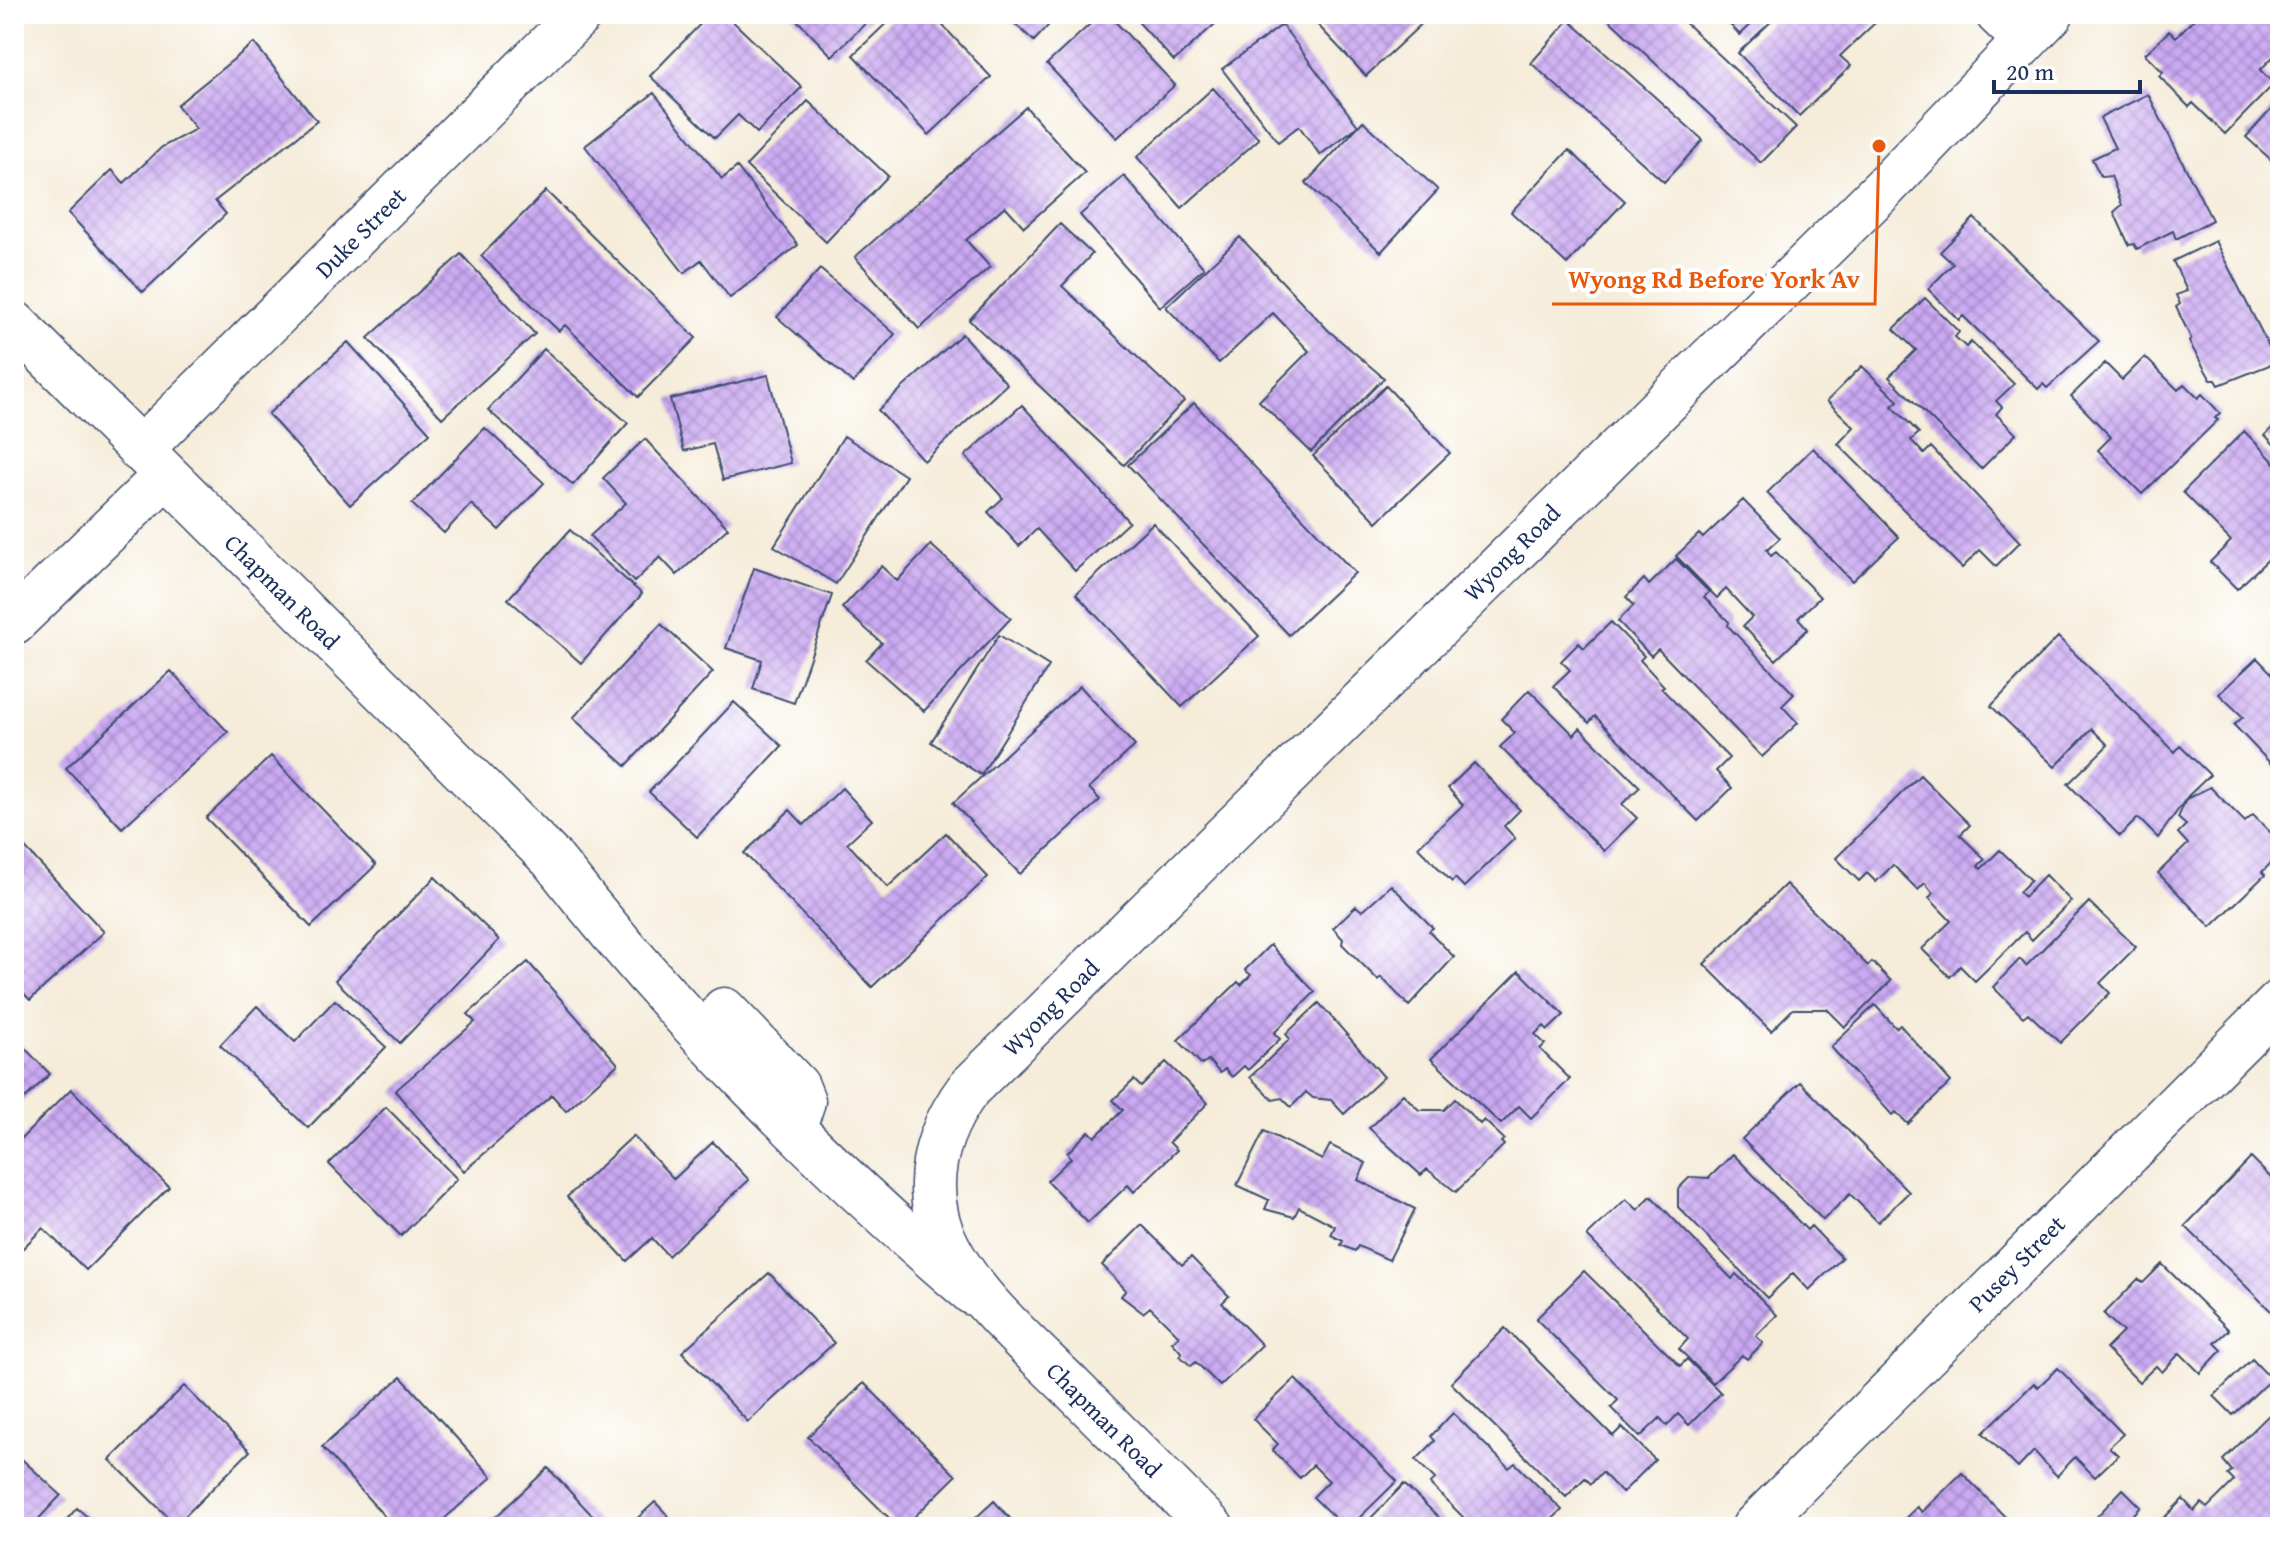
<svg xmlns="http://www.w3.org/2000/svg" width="2294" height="1541" viewBox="0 0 2294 1541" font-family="'Gentium Book Plus',serif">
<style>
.building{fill:url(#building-cross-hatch)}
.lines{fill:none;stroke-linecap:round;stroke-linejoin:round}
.minor-casing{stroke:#3c4b70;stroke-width:47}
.tertiary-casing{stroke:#3c4b70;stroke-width:47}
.minor{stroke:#fff;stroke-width:44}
.tertiary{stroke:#fff;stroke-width:44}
.labels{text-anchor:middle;stroke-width:8;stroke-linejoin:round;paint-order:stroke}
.street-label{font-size:24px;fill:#1b2f5e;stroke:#fff}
.leader{fill:none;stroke:#e8590c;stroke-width:3}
.callout-dot{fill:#e8590c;stroke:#fff;stroke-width:3}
.callout-label{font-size:26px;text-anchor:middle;font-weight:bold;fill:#e8590c;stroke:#fff;stroke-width:8;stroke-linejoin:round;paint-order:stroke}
</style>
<defs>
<pattern id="building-cross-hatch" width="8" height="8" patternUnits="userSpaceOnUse" patternTransform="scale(2)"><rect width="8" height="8" fill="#cba9f3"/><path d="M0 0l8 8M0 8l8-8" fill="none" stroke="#a48ac8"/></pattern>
</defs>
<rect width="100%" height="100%" fill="#fff"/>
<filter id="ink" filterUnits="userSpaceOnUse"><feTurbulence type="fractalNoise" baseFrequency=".0125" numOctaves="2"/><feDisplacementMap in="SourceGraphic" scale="16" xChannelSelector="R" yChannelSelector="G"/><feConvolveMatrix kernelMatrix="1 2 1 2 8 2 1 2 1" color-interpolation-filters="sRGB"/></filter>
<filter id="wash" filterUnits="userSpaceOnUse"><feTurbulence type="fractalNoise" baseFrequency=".006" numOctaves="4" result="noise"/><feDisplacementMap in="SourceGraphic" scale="32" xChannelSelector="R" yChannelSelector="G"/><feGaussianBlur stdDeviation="1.8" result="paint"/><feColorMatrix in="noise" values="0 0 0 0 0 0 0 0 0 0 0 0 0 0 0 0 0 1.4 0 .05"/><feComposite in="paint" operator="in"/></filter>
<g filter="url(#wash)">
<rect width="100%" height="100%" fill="#f5ecd9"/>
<g id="blocks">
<path class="building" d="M710,14H725L802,87L757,133L738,115L715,138L650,76Z
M791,14H875L832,56Z
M896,14H932L991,77L929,135L853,55Z
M1004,14H1059L1034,41Z
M1101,14H1108L1175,85L1117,138L1047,64Z
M1131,14H1226L1174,61Z
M1322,14H1432L1366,76L1314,21Z
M1603,14H1676L1796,127L1761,163Z
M1720,14H1762L1740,35Z
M1779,14H1868L1876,22L1840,56L1851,66L1799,116L1738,53Z
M2199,14H2280V50L2260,70L2274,84L2225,134L2193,103L2189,107L2159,76L2163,72L2145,54L2169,31L2176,37Z
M1569,20L1703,140L1664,182L1531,63Z
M1282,25L1358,126L1320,155L1299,126L1278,142L1222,69Z
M254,43L317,121L215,201L226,214L143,292L68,213L112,170L124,183L162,147L196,129L177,105Z
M1213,88L1259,139L1182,208L1137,157Z
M654,93L722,179L737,167L798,245L730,298L701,260L684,273L585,146Z
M2148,94L2212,220L2176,239L2173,231L2137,249L2134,244L2129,245L2114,212L2122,205L2111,176L2101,177L2092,159L2115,148L2100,118Z
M2280,100V168L2246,137Z
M808,101L888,176L826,242L746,166Z
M1026,107L1085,173L1024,227L1005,206L966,240L990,267L919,329L855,257Z
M1363,121L1438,190L1381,252L1306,183Z
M1569,150L1625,201L1567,264L1511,212Z
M1124,176L1204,268L1160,307L1080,215Z
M546,191L696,338L638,397L565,325L559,331L481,256Z
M1974,218L2099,341L2047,388L2043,384L2038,389L1963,316L1959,320L1928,289L1953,264L1940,252Z
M1060,224L1092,254L1062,286L1184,401L1124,465L969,320Z
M1240,237L1329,331L1384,378L1311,452L1259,401L1309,351L1273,313L1219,363L1166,307Z
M2215,241L2277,362L2219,385L2216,380H2211L2189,342L2191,338L2176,307L2180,304L2176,295L2187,291L2173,261Z
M461,254L535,334L442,418L368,338Z
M820,269L895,334L853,383L777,317Z
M1925,298L1959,332L1955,337L1966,347L1971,342L2014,384L1996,401L2002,407L1996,414L2016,434L1981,469L1889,377L1916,350L1894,329Z
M962,334L1007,384L924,461L878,410Z
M348,342L430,433L350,505L268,414Z
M544,349L628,423L573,485L488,410Z
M2145,357L2178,390L2184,384L2198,398L2202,394L2220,413L2215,418L2218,420L2142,494L2098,450L2111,437L2071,396L2105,363L2122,380Z
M1862,366L1898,401L1892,406L1919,433L1911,440L1924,454L1931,447L2020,542L1996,566L1980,550L1962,568L1838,444L1854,427L1827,401Z
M768,375L791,463L723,480L713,444L684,451L670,399Z
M1386,386L1450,453L1377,522L1313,456Z
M1194,403L1355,573L1289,635L1128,465Z
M1022,405L1129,522L1075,571L1037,529L1019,546L988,512L1003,498L965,456Z
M2280,420V451L2265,435Z
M485,428L544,483L499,530L471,504L444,533L412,504Z
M2244,431L2280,468V552L2278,550L2237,589L2210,562L2231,541L2183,492Z
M844,436L906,476L836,584L774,546Z
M645,439L728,528L677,575L660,557L634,582L590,536L626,503L603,478Z
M1813,448L1899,537L1852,581L1767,493Z
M1743,500L1780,538L1767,550L1771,556L1776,552L1820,597L1798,618L1808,629L1776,660L1743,626L1752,617L1726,589L1717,598L1676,556L1699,534L1703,538Z
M1153,523L1259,636L1182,707L1076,594Z
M570,530L642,594L581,663L508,599Z
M931,545L1011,618L924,711L866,660L882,643L842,608L881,566L897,581Z
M1676,559L1709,592L1704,597L1729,622L1728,626L1794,694L1782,706L1798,723L1762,757L1658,649L1651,656L1618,621L1634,605L1626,597L1644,579L1649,585Z
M754,568L832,595L794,703L753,689L762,660L726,648Z
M1611,622L1644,656L1640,660L1664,686L1661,688L1729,758L1716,771L1732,788L1698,821L1595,716L1589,723L1553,686L1570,670L1561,661L1579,643L1584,648Z
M661,624L713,672L626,766L573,718Z
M999,635L1049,666L981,775L931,742Z
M2058,637L2175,752L2180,746L2210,775L2188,796L2158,838L2138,818L2120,836L2068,784L2108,745L2092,729L2055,767L1991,706Z
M2257,658L2280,682V761L2274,767L2234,725L2243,717L2219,694Z
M171,671L228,732L122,828L66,768Z
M1080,686L1135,746L1089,788L1100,800L1020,874L953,803Z
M1529,690L1574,735L1580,728L1640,787L1622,804L1637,818L1604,851L1500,747L1515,733L1501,719Z
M734,702L782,746L697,837L649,792Z
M271,756L376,865L311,927L206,818Z
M1474,763L1520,810L1504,826L1515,838L1464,887L1455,878L1452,882L1418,847L1463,805L1448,788Z
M1920,775L1970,825L1960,835L1985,859L1978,866L1981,869L2000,850L2031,880L2019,892L2024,897L2045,875L2071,901L2032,940L2025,932L1975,981L1960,966L1950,977L1922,949L1951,921L1929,898L1933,893L1925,883L1918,890L1893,865L1876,882L1867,873L1859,881L1836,858Z
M2210,787L2245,822L2253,815L2280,842V854L2262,872L2265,875L2211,927L2158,873L2188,844L2178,833L2186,825L2178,818L2186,799Z
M842,788L872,820L847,843L888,887L946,833L988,877L872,987L744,853L790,810L804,825Z
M14,836L104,932L30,1000L14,983Z
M435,877L499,940L400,1043L335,980Z
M1786,884L1868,966L1872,962L1891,981L1845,1027L1827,1009H1793L1771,1031L1704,964Z
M1391,885L1433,928L1429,931L1454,957L1409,1006L1381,977L1378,980L1342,944L1343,939L1333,928L1356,906L1362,911Z
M2089,902L2136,947L2100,983L2110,993L2060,1043L2028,1013L2023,1017L1993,987L2020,959L2026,966Z
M1270,945L1315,992L1274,1033L1280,1039L1248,1070L1244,1066L1232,1077L1225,1069L1220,1073L1208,1060L1202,1065L1178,1040L1238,982L1241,985L1251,975L1245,970Z
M528,962L618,1064L566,1111L552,1095L464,1171L395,1091L475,1022L468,1014Z
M1519,971L1564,1015L1548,1030L1544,1026L1535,1034L1545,1044L1540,1049L1570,1079L1531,1118L1519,1106L1501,1124L1431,1059Z
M335,1000L386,1047L308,1128L220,1045L257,1006L295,1042Z
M1319,1003L1384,1077L1344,1114L1331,1100L1313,1098L1306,1092L1291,1107L1282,1098L1273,1100L1250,1077L1290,1039L1286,1034Z
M1875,1005L1896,1028L1900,1025L1951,1082L1908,1124L1896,1112L1892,1115L1831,1047Z
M14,1037L50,1074L14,1109Z
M1166,1062L1208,1103L1169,1142L1177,1150L1134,1192L1128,1185L1088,1223L1047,1181L1071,1158L1067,1153L1089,1131L1095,1137L1123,1110L1113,1100L1134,1080L1141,1087Z
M1800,1082L1909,1192L1878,1222L1850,1194L1823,1220L1742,1139Z
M71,1089L169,1187L86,1270L43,1228L22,1249L14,1241V1146Z
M1403,1094L1419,1110H1444L1455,1099L1480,1124L1484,1120L1504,1139L1501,1142L1504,1145L1456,1192L1427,1169L1421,1175L1369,1128Z
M386,1107L457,1179L401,1236L329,1164Z
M1264,1131L1322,1160L1330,1145L1366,1163L1358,1180L1415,1209L1389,1260L1358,1246L1355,1251L1341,1245L1343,1241L1331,1235L1335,1226L1299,1207L1294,1217L1265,1209L1269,1200L1237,1185Z
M633,1136L674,1179L713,1142L749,1180L668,1256L652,1238L627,1261L567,1197Z
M1733,1154L1807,1230L1811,1226L1842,1258L1809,1290L1793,1273L1767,1298L1678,1207V1189L1690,1177L1709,1178Z
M2251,1158L2280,1187V1320L2185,1226Z
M1651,1196L1732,1279L1736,1274L1777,1315L1756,1336L1763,1343L1747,1359L1742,1355L1713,1383L1679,1349L1688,1339L1587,1236L1626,1199L1638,1210Z
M1142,1225L1182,1265L1191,1257L1229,1296L1222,1303L1262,1345L1220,1386L1196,1362L1191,1366L1180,1356L1182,1353L1172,1342L1179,1336L1150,1307L1143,1313L1121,1296L1126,1290L1102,1265Z
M2162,1264L2229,1330L2215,1343L2222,1350L2200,1373L2180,1353L2162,1372L2156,1366L2139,1382L2106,1349L2123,1332L2104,1314L2138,1279L2143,1283Z
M1584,1271L1680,1366L1687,1359L1721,1393L1689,1425L1678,1414L1667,1426L1660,1418L1640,1437L1611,1408L1618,1400L1536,1319Z
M769,1273L834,1343L748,1422L682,1352Z
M1505,1328L1613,1436L1622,1427L1655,1460L1622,1493L1602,1472L1591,1484L1585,1478L1566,1497L1451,1383Z
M2252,1359L2271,1379L2233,1415L2214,1396Z
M2058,1368L2123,1434L2109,1447L2118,1455L2095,1477L2075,1457L2057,1476L2034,1451L2018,1468L1983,1433L2034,1383L2038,1387Z
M401,1377L492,1477L435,1527H394L322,1447Z
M1295,1379L1397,1481L1350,1527H1344L1313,1497L1329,1481L1313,1465L1300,1478L1272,1450L1278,1444L1253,1419Z
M864,1383L956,1476L904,1527H898L808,1437Z
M184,1386L250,1451L176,1525L110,1460Z
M2275,1409L2280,1413V1527L2276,1523L2273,1527H2155L2183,1499L2194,1511L2201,1503L2207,1508L2234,1481L2228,1475L2232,1471L2223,1460Z
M1453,1413L1509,1468L1515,1463L1562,1510L1544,1527H1473L1430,1484L1435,1479L1416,1460L1435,1441L1431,1436Z
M14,1452L61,1495L31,1527H14Z
M548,1468L603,1527H485Z
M1962,1473L2015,1527H1896L1917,1507L1922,1512Z
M1404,1484L1449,1527H1368L1365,1524Z
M2123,1489L2141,1507L2121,1527H2087Z
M994,1501L1018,1527H966Z
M655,1502L679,1527H628Z
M77,1508L99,1527H60Z"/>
</g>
</g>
<g filter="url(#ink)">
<use href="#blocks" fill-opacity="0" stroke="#3c4b70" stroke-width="2"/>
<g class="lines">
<g class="minor-casing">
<path id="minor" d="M1998,14L2025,40
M14,323L552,859C673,1015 822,1165 973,1293
M140,450L580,14
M14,622L165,476
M724,1010L797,1086L803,1101L799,1113L788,1115L775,1107
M1754,1527L2280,1002"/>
</g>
<g class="tertiary-casing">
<path id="tertiary" d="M1211,1527C1165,1481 1119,1435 1073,1389C1028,1344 954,1283 937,1219C925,1170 940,1127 969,1088L1884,188L2051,14"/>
</g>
<use href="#minor" class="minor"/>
<use href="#tertiary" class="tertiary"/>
</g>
</g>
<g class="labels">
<g class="street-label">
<text transform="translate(361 233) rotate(-45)" y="8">Duke Street</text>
<text transform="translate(1512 553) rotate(-45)" y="8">Wyong Road</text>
<text transform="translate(282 592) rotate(45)" y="8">Chapman Road</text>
<text transform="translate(1051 1008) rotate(-45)" y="8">Wyong Road</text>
<text transform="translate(2017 1264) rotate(-45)" y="8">Pusey Street</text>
<text transform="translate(1104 1420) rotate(45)" y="8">Chapman Road</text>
</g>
</g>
<path class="leader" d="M1879 146L1875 304H1552"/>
<circle class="callout-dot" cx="1879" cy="146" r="8"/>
<g class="callout-label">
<text x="1714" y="288">Wyong Rd Before York Av</text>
</g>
<rect width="2294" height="1541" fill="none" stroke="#fff" stroke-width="48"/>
<path d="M1994 80v12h146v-12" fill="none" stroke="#1b2f5e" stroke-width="4"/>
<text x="2006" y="80" font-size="24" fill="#1b2f5e" stroke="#ffffff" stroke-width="6" paint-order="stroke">20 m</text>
</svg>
